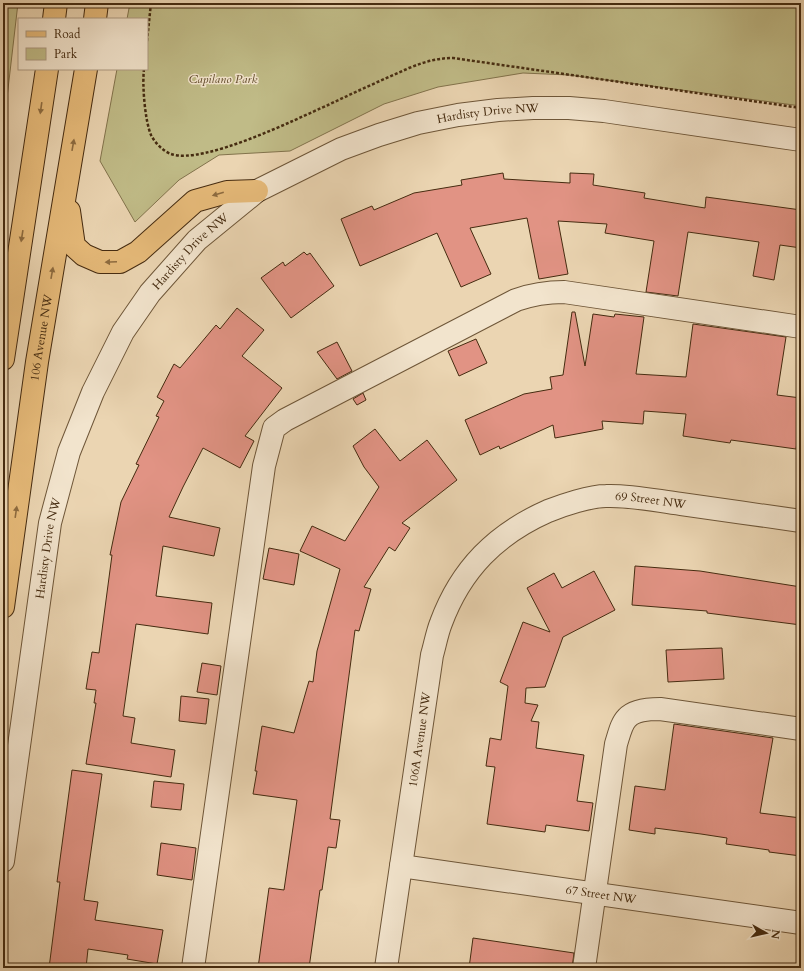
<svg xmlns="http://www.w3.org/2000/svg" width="804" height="971" viewBox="0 0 804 971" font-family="Cardo,serif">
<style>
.green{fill:#c0bb87;stroke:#82734c}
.building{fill:#e19384;stroke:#452b10}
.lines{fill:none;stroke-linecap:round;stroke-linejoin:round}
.minor-casing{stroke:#6e5638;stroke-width:24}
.major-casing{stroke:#452b10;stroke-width:24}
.path{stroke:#452b10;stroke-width:2.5;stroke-dasharray:3 2;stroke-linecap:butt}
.minor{stroke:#f2e4cd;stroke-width:22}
.major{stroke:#e6ba79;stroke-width:22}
.oneway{fill:#8d6b3f}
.labels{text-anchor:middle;stroke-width:3;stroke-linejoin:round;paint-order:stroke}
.park-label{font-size:12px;font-style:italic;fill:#5e4828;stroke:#f2e4cd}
.street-label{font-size:12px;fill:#452b10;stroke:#f2e4cd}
</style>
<rect width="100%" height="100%" fill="#ebd5b2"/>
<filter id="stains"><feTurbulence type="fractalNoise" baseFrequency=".005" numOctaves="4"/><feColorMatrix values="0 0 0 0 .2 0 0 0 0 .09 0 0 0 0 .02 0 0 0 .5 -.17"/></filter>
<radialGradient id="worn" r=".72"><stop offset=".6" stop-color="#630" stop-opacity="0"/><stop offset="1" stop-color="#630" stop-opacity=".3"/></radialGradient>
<path class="green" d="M3,3H18L3,132Z
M130,3H801V106L569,75L523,73L438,87L384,104L290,151L219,155L179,180L135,222L100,161L117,69H147V19H127Z"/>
<path class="building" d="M503,173L504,179L570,183V173L594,174L593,185L645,193L644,198L705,208L706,197L801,210V248L780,245L774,280L753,276L759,242L688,232L678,296L646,292L654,241L605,233L607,224L558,221L568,274L539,279L527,218L470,228L491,274L461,287L437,233L360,266L341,219L372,206L374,210L414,193L462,185L461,180Z
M304,252L307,255L310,253L334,286L291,318L261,278L283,262L285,266Z
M237,308L264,330L242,356L282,388L245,436L254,441L240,468L203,448L183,487L169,517L220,528L214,556L163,546L156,596L212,603L208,634L136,624L123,716L135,718L131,743L175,750L171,777L86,764L96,703H94L96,690L86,689L92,652L99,653L112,555H110L121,502L139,465L136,464L159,417L156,416L164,401L157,397L174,364L180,368L216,325L220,329Z
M572,312H575L585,366L593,314L614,317L615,314L644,317L636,374L686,377L693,324L786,337L777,395L801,398V416L796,449L731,440L730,443L683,436L686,414L644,411L643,424L602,421L603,429L555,438L553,425L500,449L499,446L480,455L465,420L524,394L552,389L550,377L563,375Z
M476,339L487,363L459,376L448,351Z
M337,342L352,371L337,379L317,352Z
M363,393L366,400L357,405L353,399Z
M375,429L400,461L427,440L457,480L402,523L410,528L395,551L389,547L364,587L371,589L359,631L355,630L330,819L340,820L336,848L328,847L322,890H320L309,968H258L269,888L284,890L297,800L253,794L257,771H255L260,738L262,726L294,733L309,681L313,682L317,651L340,569L300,551L312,526L345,541L379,487L364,467L353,446Z
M269,548L299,554L294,585L263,579Z
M635,566L700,571L801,587V625L707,613V611L632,605Z
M594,571L615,610L563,637L545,687L526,688L525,703L538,705L531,721L539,722L536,748L584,755L577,801L593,803L589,831L546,825L545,832L487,824L495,767L486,766L490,738L501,740L508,686L500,682L523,622L550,632L527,588L554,573L562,588Z
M722,648L724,679L668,682L666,650Z
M202,663L221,666L217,695L197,692Z
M181,696L209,699L206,724L179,721Z
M674,724L773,738L760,813L801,818V856L769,852V850L726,844L727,838L701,834L655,828V834L629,830L635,786L665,790Z
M72,770L102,774L84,900L98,902L95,920L163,930L157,964L127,959L128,955L88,949L86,968H49L60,882H57Z
M154,781L184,784L181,810L151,807Z
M161,843L196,848L192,880L157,875Z
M473,938L574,953L572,968H469Z"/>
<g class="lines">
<g class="minor-casing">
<g id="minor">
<path id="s1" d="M3,861L50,523L69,452L93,392L123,332L150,293L197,240L257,191L341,149L379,135L418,123L458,115L498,110L533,108H569L604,111L801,140"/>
<path id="s2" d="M401,866L801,923"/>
<path d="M193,968L264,466L274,428L285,420L516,300C533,294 546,292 564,292L801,327"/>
<path id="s3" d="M386,968L432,655C435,645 437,633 441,623C461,569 496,534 548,511C563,505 590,496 606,496C631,495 657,501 681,504C721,510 761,515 801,521"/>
<path d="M584,968L616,744C619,735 621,724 627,718C634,710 651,709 660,709L801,729"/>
</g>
</g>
<g class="major-casing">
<g id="major">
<path d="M54,19L56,3"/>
<path d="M95,19L97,3"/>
<path d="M69,211L74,246L84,255L100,262H120L138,252L195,201L227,192L257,191"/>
<path d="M3,359L47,69"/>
<path id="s4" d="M3,607L37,362L86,69"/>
</g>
</g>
<path class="path" d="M147,41L151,3
M144,69C142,85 145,121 151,135C155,143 163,151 171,154C204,165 296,119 328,105C355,92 382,80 409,68C424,62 437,58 453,58L801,108"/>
<use href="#minor" class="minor"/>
<use href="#major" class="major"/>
</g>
<defs><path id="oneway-solid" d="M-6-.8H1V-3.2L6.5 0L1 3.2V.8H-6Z"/></defs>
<g class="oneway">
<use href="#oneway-solid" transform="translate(41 108) rotate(98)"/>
<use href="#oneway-solid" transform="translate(73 145) rotate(-80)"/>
<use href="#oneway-solid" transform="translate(218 194) rotate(164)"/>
<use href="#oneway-solid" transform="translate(22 236) rotate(99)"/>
<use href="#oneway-solid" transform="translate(111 262) rotate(178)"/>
<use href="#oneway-solid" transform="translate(52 273) rotate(-80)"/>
<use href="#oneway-solid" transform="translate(16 512) rotate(-82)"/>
</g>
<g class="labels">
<g class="park-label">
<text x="223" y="83">Capilano Park</text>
</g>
<g class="street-label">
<text dy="4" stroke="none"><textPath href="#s1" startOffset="988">Hardisty Drive NW</textPath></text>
<text dy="4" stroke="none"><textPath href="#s1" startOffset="652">Hardisty Drive NW</textPath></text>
<text dy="4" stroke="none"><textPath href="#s4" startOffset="272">106 Avenue NW</textPath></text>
<text dy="4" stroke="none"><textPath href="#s3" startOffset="614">69 Street NW</textPath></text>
<text dy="4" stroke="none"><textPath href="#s1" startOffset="316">Hardisty Drive NW</textPath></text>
<text dy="4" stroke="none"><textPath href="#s3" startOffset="231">106A Avenue NW</textPath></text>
<text dy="4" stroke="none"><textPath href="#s2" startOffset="202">67 Street NW</textPath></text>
</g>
</g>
<rect width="804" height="971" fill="none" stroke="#ebd5b2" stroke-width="16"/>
<rect x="4" y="4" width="796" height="963" fill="none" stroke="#452b10" stroke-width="2"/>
<rect x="8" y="8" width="788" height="955" fill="none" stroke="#452b10"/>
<rect x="18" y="18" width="130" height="52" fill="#f2e4cd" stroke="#ad9a81"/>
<rect x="26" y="31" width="20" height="6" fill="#e6ba79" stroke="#ad9a81"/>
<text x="54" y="38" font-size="12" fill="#452b10">Road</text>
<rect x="26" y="48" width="20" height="12" fill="#c0bb87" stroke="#ad9a81"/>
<text x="54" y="58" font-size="12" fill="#452b10">Park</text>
<g transform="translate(766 933) rotate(98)" stroke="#f2e4cd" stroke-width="3" paint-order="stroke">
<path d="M0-3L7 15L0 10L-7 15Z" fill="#452b10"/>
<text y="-6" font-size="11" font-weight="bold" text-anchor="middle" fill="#452b10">N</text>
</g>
<rect width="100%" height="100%" filter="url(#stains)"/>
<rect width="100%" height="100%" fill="url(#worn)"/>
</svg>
